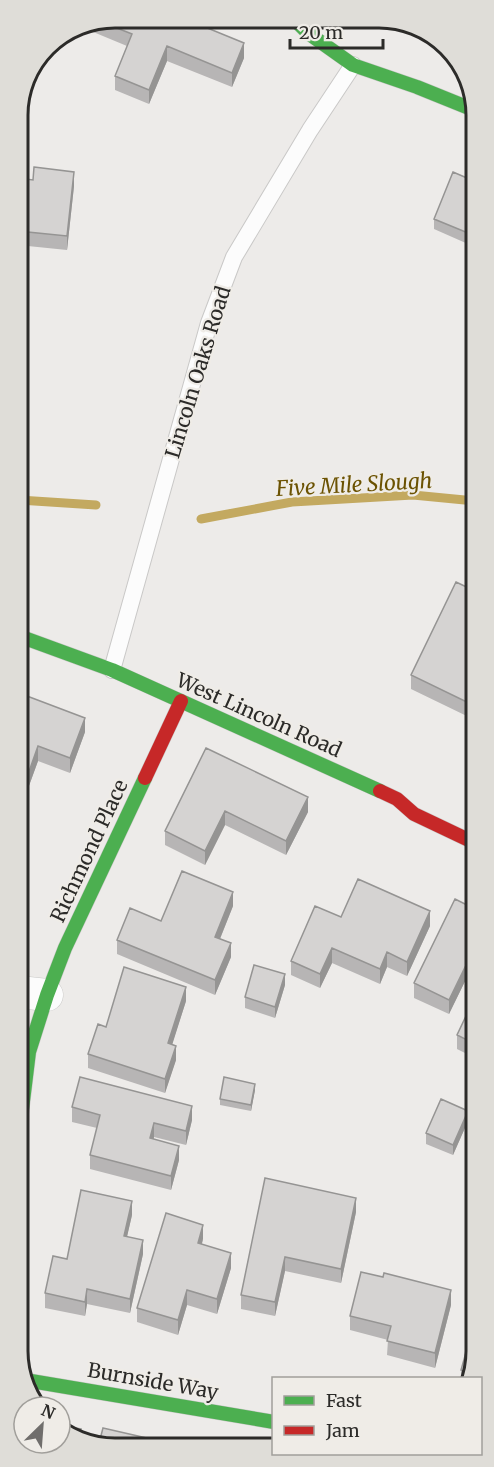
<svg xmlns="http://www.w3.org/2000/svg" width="494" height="1467" viewBox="0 0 494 1467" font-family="Merriweather,serif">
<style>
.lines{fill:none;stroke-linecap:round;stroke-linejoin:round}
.stream{stroke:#c3a960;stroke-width:9}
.lane-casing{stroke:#c9c8c7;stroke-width:18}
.street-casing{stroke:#c9c8c7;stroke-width:33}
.fast-casing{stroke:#c9c8c7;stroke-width:15}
.jam-casing{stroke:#c9c8c7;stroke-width:15}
.lane{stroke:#fcfcfc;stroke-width:16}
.street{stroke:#fcfcfc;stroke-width:32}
.fast{stroke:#4caf50;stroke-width:14}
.jam{stroke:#c62828;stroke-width:14}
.wall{fill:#b7b5b5}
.shaded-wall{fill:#959493}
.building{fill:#d5d3d2;stroke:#959493;stroke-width:1.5}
.labels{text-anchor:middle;stroke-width:4.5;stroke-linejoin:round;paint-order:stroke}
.street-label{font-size:20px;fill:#2c2b29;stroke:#efece7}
.water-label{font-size:21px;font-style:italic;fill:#6b5202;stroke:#efece7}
.rim{fill:none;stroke:#2c2b29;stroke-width:3}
</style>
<rect width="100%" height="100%" fill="#edebe9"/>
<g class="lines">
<path class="stream" d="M19,500L96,505
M201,519L292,502L413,495L475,501"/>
<g class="lane-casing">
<path id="lane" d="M112,670L209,323L234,257L310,130L353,65"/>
</g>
<g class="street-casing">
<path id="street" d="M19,992L47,995"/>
</g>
<g class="fast-casing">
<path id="fast" d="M294,19L308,33L353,65L417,87L474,110
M19,636L112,670L380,791
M20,1126L29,1052L47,995L65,948L145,778
M25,1380L274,1422"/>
</g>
<g class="jam-casing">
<path id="jam" d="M145,778L181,701
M380,791L397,799L414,814L475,843"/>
</g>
<use href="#lane" class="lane"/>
<use href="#street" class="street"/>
<use href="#fast" class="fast"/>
<use href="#jam" class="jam"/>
</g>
<path class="wall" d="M116,18L244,58L232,87L167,61L149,104L115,90V76L127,46L86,29Z
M18,178L74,186L67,250L18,245Z
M474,181L468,244L434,229V219Z
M475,591V720L411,689V675Z
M19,693L85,732L70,773L38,761L26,794L19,792Z
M206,748L308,812L286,855L225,825L205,865L165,845V831Z
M233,906L220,939L231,957L215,995L117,954V940L161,921Z
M475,909V974L470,971L449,1014L414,998V983Z
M341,917L430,926L407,976L387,967L380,984L332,963L320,988L291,975V961Z
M285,985L275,1018L245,1008V997Z
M475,997V1058L457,1049V1035Z
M186,1001L172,1044L176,1060L165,1093L88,1068V1054L106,1027Z
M255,1090L251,1111L220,1105V1099Z
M72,1107L192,1120L186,1145L154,1137V1139L179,1160L171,1190L90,1169V1155L97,1128L72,1122Z
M468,1121L453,1155L426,1144V1133Z
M265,1178L356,1212L341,1283L285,1271L275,1316L241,1309V1295Z
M132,1215L127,1236L143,1254L130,1313L87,1304L85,1316L45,1308V1293L67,1259Z
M203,1239L202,1244L231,1268L217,1314L187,1305L178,1335L137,1322V1308Z
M451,1305L435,1368L387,1355L388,1340L350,1330V1316Z
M476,1357L467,1378H461V1370Z"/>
<path class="shaded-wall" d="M244,43V58L232,87V73Z
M167,46V61L149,104V90Z
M74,172V186L67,250V236Z
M474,218V229L468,244V233Z
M85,718V732L70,773V758Z
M38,746V761L26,794V780Z
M308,797V812L286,855V841Z
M225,811V825L205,865V851Z
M26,846V861L19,868V854Z
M233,892V906L215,951V937Z
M430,911V926L407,976V962Z
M231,943V957L215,995V980Z
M332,948V963L320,988V974Z
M387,952V967L380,984V969Z
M470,957V971L449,1014V1000Z
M285,974V985L275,1018V1007Z
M186,987V1001L168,1058V1043Z
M176,1046V1060L165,1093V1079Z
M255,1084V1090L251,1111V1105Z
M192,1106V1120L186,1145V1131Z
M468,1111V1121L453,1155V1145Z
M154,1123V1137L150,1152V1138Z
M179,1146V1160L171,1190V1176Z
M356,1198V1212L341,1283V1269Z
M132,1201V1215L124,1250V1236Z
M203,1225V1239L198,1257V1243Z
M143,1240V1254L130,1313V1299Z
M231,1253V1268L217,1314V1299Z
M285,1257V1271L275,1316V1302Z
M87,1289V1304L85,1316V1302Z
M187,1290V1305L178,1335V1320Z
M451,1290V1305L435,1368V1353Z"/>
<path class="building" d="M116,18H183L244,43L232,73L167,46L149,90L115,76L132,34L104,23Z
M34,167L74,172L67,236L18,231V178L33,180Z
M453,172L474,181V218L468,233L434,219Z
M456,582L475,591V706L411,675Z
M19,693L85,718L70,758L38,746L26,780L19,777Z
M206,748L308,797L286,841L225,811L205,851L165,831Z
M19,841L26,846L19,854Z
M182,871L233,892L215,937L231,943L215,980L117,940L130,908L161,921Z
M358,879L430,911L407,962L387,952L380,969L332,948L320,974L291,961L315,906L341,917Z
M455,899L475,909V959L470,957L449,1000L414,983Z
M254,965L285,974L275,1007L245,997Z
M124,967L186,987L168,1043L176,1046L165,1079L88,1054L98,1024L106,1027Z
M475,997V1044L457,1035Z
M80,1077L192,1106L186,1131L154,1123L150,1138L179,1146L171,1176L90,1155L100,1115L72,1107Z
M224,1077L255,1084L251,1105L220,1099Z
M441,1099L468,1111L453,1145L426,1133Z
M265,1178L356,1198L341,1269L285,1257L275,1302L241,1295Z
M81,1190L132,1201L124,1236L143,1240L130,1299L87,1289L85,1302L45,1293L53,1256L67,1259Z
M166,1213L203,1225L198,1243L231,1253L217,1299L187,1290L178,1320L137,1308Z
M361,1272L383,1277L384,1273L451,1290L435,1353L387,1341L391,1326L350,1316Z
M476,1317V1357L469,1373L461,1370Z
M60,1426L81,1429L80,1438L60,1427Z
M103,1428L186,1447H98Z"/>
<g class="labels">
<g class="street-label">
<text transform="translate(198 372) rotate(-73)" y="7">Lincoln Oaks Road</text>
<text transform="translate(259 715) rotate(24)" y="7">West Lincoln Road</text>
<text transform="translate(89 851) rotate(-65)" y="7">Richmond Place</text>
<text transform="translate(153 1381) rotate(10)" y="7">Burnside Way</text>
</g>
<g class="water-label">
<text transform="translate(354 485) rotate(-3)" y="7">Five Mile Slough</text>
</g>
</g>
<path d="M0 0H494V1467H0ZM115 28H379A87 87 0 0 1 466 115V1351A87 87 0 0 1 379 1438H115A87 87 0 0 1 28 1351V115A87 87 0 0 1 115 28Z" fill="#dfddd8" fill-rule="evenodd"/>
<path class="rim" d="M115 28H379A87 87 0 0 1 466 115V1351A87 87 0 0 1 379 1438H115A87 87 0 0 1 28 1351V115A87 87 0 0 1 115 28Z"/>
<rect x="272" y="1377" width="210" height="78" fill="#efece7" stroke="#a19f9b" stroke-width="1.5"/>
<rect x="284" y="1396" width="30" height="9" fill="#4caf50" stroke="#a19f9b" stroke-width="1.5"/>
<text x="326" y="1407" font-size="18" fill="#2c2b29">Fast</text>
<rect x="284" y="1426" width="30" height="9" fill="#c62828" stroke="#a19f9b" stroke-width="1.5"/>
<text x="326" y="1437" font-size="18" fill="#2c2b29">Jam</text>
<g transform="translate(42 1425) rotate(25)"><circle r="28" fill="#efece7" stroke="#a19f9b" stroke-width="1.5"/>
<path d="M0-4.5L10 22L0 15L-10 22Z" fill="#706e6c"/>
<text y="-9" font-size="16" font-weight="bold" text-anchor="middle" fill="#2c2b29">N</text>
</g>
<path d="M290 39v9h93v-9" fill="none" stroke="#2c2b29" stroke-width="3"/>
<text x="299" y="39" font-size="18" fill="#2c2b29" stroke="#efece7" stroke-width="4.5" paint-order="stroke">20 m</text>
</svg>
